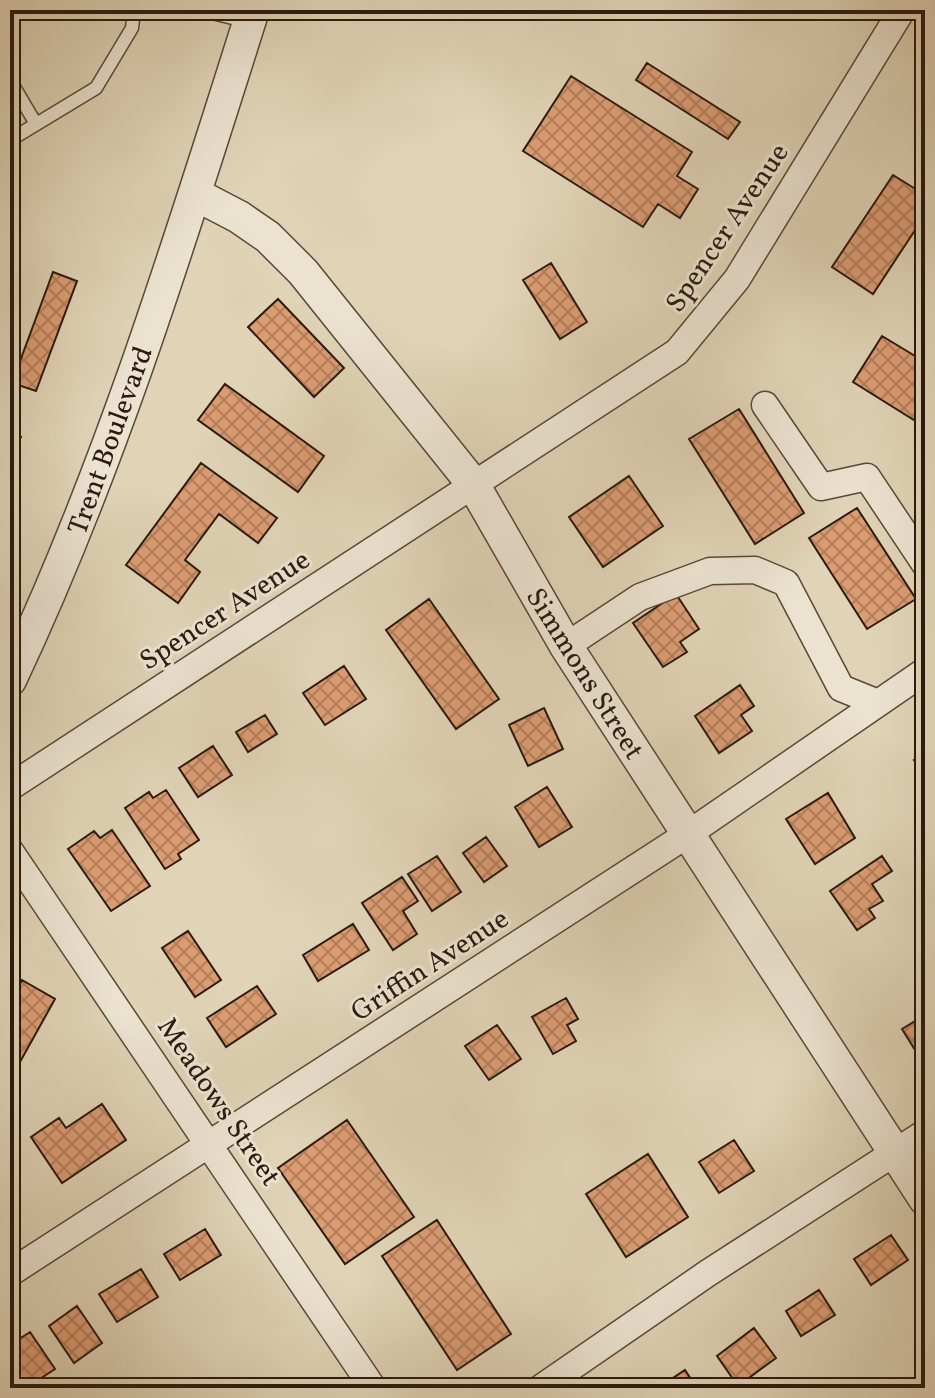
<svg xmlns="http://www.w3.org/2000/svg" width="935" height="1398" viewBox="0 0 935 1398" font-family="Vollkorn,serif">
<style>
.building{fill:url(#building-cross-hatch);stroke:#2a1a0f;stroke-width:2}
.lines{fill:none;stroke-linecap:round;stroke-linejoin:round}
.service-casing{stroke:#584839;stroke-width:15}
.minor-casing{stroke:#584839;stroke-width:29}
.tertiary-casing{stroke:#584839;stroke-width:35}
.service{stroke:#ebe2d0;stroke-width:12}
.minor{stroke:#ebe2d0;stroke-width:26}
.tertiary{stroke:#ebe2d0;stroke-width:32}
.labels{text-anchor:middle;stroke-width:6;stroke-linejoin:round;paint-order:stroke}
.street-label{font-size:28px;fill:#2a1a0f;stroke:#ebe2d0}
</style>
<defs>
<pattern id="building-cross-hatch" width="8" height="8" patternUnits="userSpaceOnUse" patternTransform="scale(2)"><rect width="8" height="8" fill="#dc9c72"/><path d="M0 0l8 8M0 8l8-8" fill="none" stroke="#b37e5c"/></pattern>
</defs>
<rect width="100%" height="100%" fill="#e0d3b6"/>
<filter id="stains"><feTurbulence type="fractalNoise" baseFrequency=".0025" numOctaves="4"/><feColorMatrix values="0 0 0 0 .2 0 0 0 0 .09 0 0 0 0 .02 0 0 0 .5 -.17"/></filter>
<radialGradient id="worn" r=".72"><stop offset=".6" stop-color="#630" stop-opacity="0"/><stop offset="1" stop-color="#630" stop-opacity=".3"/></radialGradient>
<path class="building" d="M647,63L740,122L728,139L636,80Z
M571,76L692,152L677,176L698,189L680,218L658,204L643,227L523,151Z
M893,175L925,195V215L873,294L832,267Z
M551,263L587,322L560,339L523,280Z
M53,272L77,281L36,391L12,383Z
M278,299L344,368L314,397L248,327Z
M882,336L925,362V427L853,382Z
M225,384L324,456L298,492L198,420Z
M739,409L804,513L755,544L689,439Z
M10,431L21,437L10,458Z
M201,463L277,518L258,543L219,514L185,560L200,572L178,603L126,565Z
M629,476L663,526L603,567L569,517Z
M857,508L916,599L867,629L809,538Z
M676,594L699,629L680,642L687,652L663,667L633,623Z
M429,599L499,699L456,729L386,630Z
M344,666L366,699L325,725L303,693Z
M740,685L754,706L741,715L752,731L719,753L695,716Z
M544,708L563,749L528,766L509,725Z
M265,715L277,734L248,752L236,732Z
M213,746L232,775L198,797L179,768Z
M925,753V777L914,760Z
M547,787L572,827L539,847L515,807Z
M166,790L199,840L178,854L181,859L165,869L125,808L149,792L153,798Z
M828,793L855,838L815,864L786,819Z
M112,830L150,886L111,911L68,849L94,831L100,838Z
M486,837L507,866L484,882L463,853Z
M437,856L461,892L432,911L408,874Z
M882,856L892,871L872,884L883,901L869,909L875,918L857,930L830,891Z
M402,877L418,901L403,911L417,934L393,950L362,903Z
M353,924L369,950L318,981L303,955Z
M188,931L221,980L195,997L162,948Z
M22,980L55,999L10,1080V1001Z
M257,986L276,1014L226,1047L207,1018Z
M566,998L578,1019L567,1025L576,1041L553,1054L532,1017Z
M925,1015V1048L917,1053L902,1029Z
M497,1025L521,1059L489,1080L465,1046Z
M102,1104L126,1140L62,1183L31,1137L59,1118L66,1128Z
M347,1120L414,1217L345,1264L278,1168Z
M734,1140L754,1171L719,1193L699,1162Z
M648,1154L688,1217L626,1257L586,1194Z
M437,1220L511,1334L457,1370L382,1256Z
M205,1229L221,1255L180,1280L164,1254Z
M891,1235L908,1260L871,1285L854,1259Z
M141,1269L158,1297L117,1322L99,1294Z
M819,1290L835,1315L801,1336L786,1311Z
M77,1306L102,1343L74,1363L49,1326Z
M754,1328L776,1358L738,1386L717,1356Z
M30,1332L55,1369L26,1388H13L10,1345Z
M685,1370L697,1388H658Z"/>
<g class="lines">
<g class="service-casing">
<path id="service" d="M200,10L249,22
M10,80L36,124
M10,140L96,88L132,28L134,10"/>
</g>
<g class="minor-casing">
<path id="minor" d="M765,405L821,487L867,477L925,564
M566,646L640,597L710,571L755,570L786,583L841,688L878,703
M10,787L677,352L737,279L902,10
M10,851L373,1388
M10,1273L688,834L925,671
M541,1388L708,1273L925,1133"/>
</g>
<g class="tertiary-casing">
<path id="tertiary" d="M195,194L239,217L268,237L303,272L473,484L566,646L925,1199
M10,680C112,464 181,237 253,10"/>
</g>
<use href="#service" class="service"/>
<use href="#minor" class="minor"/>
<use href="#tertiary" class="tertiary"/>
</g>
<g class="labels">
<g class="street-label">
<text transform="translate(726 227) rotate(-56)" y="10">Spencer Avenue</text>
<text transform="translate(109 440) rotate(-70)" y="10">Trent Boulevard</text>
<text transform="translate(224 609) rotate(-33)" y="10">Spencer Avenue</text>
<text transform="translate(586 673) rotate(58)" y="10">Simmons Street</text>
<text transform="translate(429 964) rotate(-33)" y="10">Griffin Avenue</text>
<text transform="translate(220 1101) rotate(56)" y="10">Meadows Street</text>
</g>
</g>
<rect width="935" height="1398" fill="none" stroke="#e0d3b6" stroke-width="40"/>
<rect x="12" y="12" width="911" height="1374" fill="none" stroke="#2a1a0f" stroke-width="4"/>
<rect x="20" y="20" width="895" height="1358" fill="none" stroke="#2a1a0f" stroke-width="2"/>
<rect width="100%" height="100%" filter="url(#stains)"/>
<rect width="100%" height="100%" fill="url(#worn)"/>
</svg>
